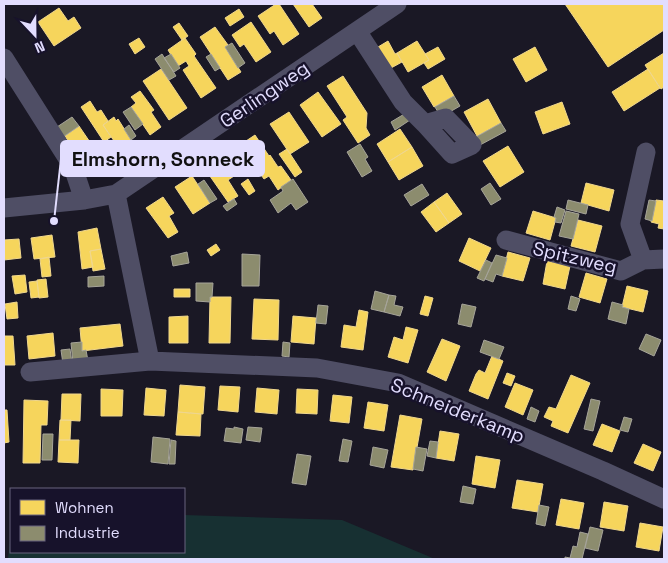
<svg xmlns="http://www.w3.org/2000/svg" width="668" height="563" viewBox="0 0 668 563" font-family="'Space Grotesk',sans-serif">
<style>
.green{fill:#173032}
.homes{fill:#f6d55c;stroke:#f0d78d}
.industry{fill:#8c8c6e;stroke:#a6a499}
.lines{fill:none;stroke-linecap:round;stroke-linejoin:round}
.minor{stroke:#4f4e65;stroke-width:19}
.labels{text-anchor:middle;stroke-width:5;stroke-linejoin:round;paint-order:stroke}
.street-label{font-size:19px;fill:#e2ddfe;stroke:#17122b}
.leader{fill:none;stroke:#e2ddfe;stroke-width:2}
.callout-dot{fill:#e2ddfe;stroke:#17122b;stroke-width:2}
.callout{fill:#e2ddfe;stroke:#e2ddfe;stroke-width:2}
.callout-label{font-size:20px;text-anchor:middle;font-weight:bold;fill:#111}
</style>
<rect width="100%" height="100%" fill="#1a1825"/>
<path class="green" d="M184,515L342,520L435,559H8L11,531V552H184Z"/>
<path class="homes" d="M276,4H279L299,34L283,45L274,31L270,34L258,16Z
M293,4H312L322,18L309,27Z
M565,4H664V30L608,67Z
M59,8L68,21L74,17L81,28L54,46L38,22Z
M239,9L244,17L230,26L225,18Z
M251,22L271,52L256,62L244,44L240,47L232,35Z
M179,23L188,36L182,40L173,27Z
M215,27L228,45L225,47L241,72L228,80L200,37Z
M139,38L145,47L135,54L129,44Z
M185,38L196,54L194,56L216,88L201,98L183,70L189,66L186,61L178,66L168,50Z
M388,41L395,54L397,53L402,62L391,68L378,47Z
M417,41L429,60L408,72L397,53Z
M438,47L445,59L428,69L424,63L429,60L425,54Z
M535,47L547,70L526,82L513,59Z
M664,53V87L661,89L645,65Z
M161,69L187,108L169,120L143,81Z
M648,69L660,88L624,111L612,92Z
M442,75L454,96L434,107L422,87Z
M343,76L367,113L366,128L370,135L358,143L343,120L347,117L327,86Z
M140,91L154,110L151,112L161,127L150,135L131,107L136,103L131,97Z
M318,92L341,124L322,137L300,105Z
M488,99L501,123L477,136L464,112Z
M90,101L97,112L101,110L108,121L103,125L111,137L104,142L81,107Z
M562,102L570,124L543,134L535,112Z
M289,112L309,142L290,154L270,124Z
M114,117L116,121L118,119L133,143L121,151L103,125Z
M79,126L94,148L96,146L106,161L88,172L65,136Z
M400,129L412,147L388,162L377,144Z
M255,135L269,156L270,155L278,167L281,166L291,180L278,190L269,176L264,179L255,166L252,168L237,147Z
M508,146L524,172L500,187L483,161Z
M412,147L423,166L399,180L388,162Z
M287,149L302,172L295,177L279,154Z
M222,157L234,176L228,180L238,196L228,202L205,169Z
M192,176L210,203L193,214L175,187Z
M248,179L255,191L249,195L241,184Z
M586,183L614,190L609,211L581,203Z
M447,193L462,214L449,223L434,202Z
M163,197L174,213L169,216L178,232L168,238L146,208Z
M656,200L664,201V229L658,228L659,224L651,222Z
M434,202L449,223L436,232L421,212Z
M533,211L556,218L550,240L526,233Z
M578,220L602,226L595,252L571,246Z
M97,228L101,249L90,251L93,267L82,269L78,232Z
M52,235L55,257L34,259L31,238Z
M469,238L491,248L480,271L459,261Z
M19,239L21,258L4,260V240Z
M216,244L220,250L211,256L207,250Z
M101,249L105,269L93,271L90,251Z
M508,252L530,258L523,281L502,276Z
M49,257L51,276L42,277L40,259Z
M547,261L570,266L565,289L543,284Z
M586,273L607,279L600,303L579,297Z
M25,275L27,292L15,294L12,276Z
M46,279L48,297L39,298L37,280Z
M37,281L39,297L31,298L29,282Z
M627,286L648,291L643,312L622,307Z
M174,289H190V297H174Z
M425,296L433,298L428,316L420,314Z
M210,297H231L230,343H209Z
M254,299L279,300L278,340L252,339Z
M17,302L18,318L7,319L5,304Z
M359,310L368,312L363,350L341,347L344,325L356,327Z
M188,316V343H169V317Z
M293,316L316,318L314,344L291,342Z
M120,324L123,346L82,351L80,328Z
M406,327L418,330L408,363L388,357L394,337L403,340Z
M53,333L55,356L29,359L27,336Z
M4,336H13L15,365H4Z
M442,339L460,346L446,381L427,372Z
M492,356L503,361L488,399L469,391L476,374L479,370L485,373Z
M507,373L515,376L511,386L503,383Z
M571,375L590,383L568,433L551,426L553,421L544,417L549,407L556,409Z
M515,383L533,390L523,415L505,407Z
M180,385L205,387L203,414L178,412Z
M220,386L240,387L238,412L218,410Z
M146,388L166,390L164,416L144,415Z
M257,388L279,390L277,414L255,412Z
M101,389L123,390L122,416H101Z
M297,389L318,390L317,414L296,413Z
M62,394H81L80,421L61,420Z
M333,395L352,397L349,423L330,421Z
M24,400L48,401L47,425H41L40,463H23Z
M368,402L388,405L384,431L364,428Z
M4,410H7L9,442L4,443Z
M178,412L201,414L200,436L176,435Z
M400,415L422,419L413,470L391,467Z
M60,420H71L70,440H59Z
M602,424L620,431L612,452L593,445Z
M440,431L459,434L454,461L436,458Z
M59,440H79L78,463L58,462Z
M643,444L661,452L653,471L634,463Z
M476,456L500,460L495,488L472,484Z
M517,480L543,484L538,512L512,508Z
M561,499L584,503L579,529L556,525Z
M604,502L628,506L624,531L600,527Z
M640,523L663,527L659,551L636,547Z"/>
<path class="industry" d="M232,43L245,63L238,68L225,47Z
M162,54L176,76L169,80L155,59Z
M171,54L180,68L174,72L164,58Z
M211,54L220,68L215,71L206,57Z
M454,96L460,106L441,117L435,107Z
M131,107L143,124L135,130L123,112Z
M406,113L410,120L395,130L391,122Z
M72,117L79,126L63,137L57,127Z
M501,123L506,131L480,145L476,137Z
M129,125L136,136L131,140L124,129Z
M360,144L368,157L365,159L372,171L362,177L347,152Z
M293,179L308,202L296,210L291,203L278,213L270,200L283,191L281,187Z
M204,180L217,199L210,203L198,184Z
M490,183L501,199L491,205L481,189Z
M422,184L429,195L411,206L404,195Z
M234,199L237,204L227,211L223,206Z
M568,200L588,205L586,214L566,209Z
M649,200L656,201L652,221L645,219Z
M557,207L565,210L561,223L555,222L556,218L554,217Z
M566,211L579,214L573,239L559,236Z
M187,252L189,263L173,266L171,256Z
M242,254L260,255L259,286H242Z
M496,255L507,258L502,276L496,274L493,282L485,279Z
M486,260L492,263L484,281L477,278Z
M104,276V286L88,287V277Z
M196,283H213L212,297H210V302L196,301Z
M375,291L389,295L384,312L371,309Z
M389,295L396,296L394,305L403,307L400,316L384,312Z
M571,296L580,299L576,311L568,309Z
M612,302L623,305L622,307L629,309L626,324L608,319Z
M462,304L476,307L471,327L458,324Z
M318,305L328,306L326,324L316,323Z
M646,334L661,340L654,356L639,349Z
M484,340L504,347L499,359L480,352Z
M82,342V351L86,350L88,361L73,363L71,343Z
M283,342L290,343L289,357L282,356Z
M70,349L72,363L63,364L61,350Z
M591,399L600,401L593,431L584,429Z
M531,407L539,411L535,422L527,419Z
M624,417L632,419L628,432L620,430Z
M234,427L243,429L241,443L224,441L226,428L234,429Z
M248,427L262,428L260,442L246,440Z
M43,434H53L52,460H42Z
M153,437L170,439L168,464L151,462Z
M343,439L352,441L348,462L339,461Z
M171,440L176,441L175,464H169Z
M430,441L438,442L436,458L427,456Z
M373,447L388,450L384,468L370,465Z
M416,447L427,449L423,471L413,469Z
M297,454L311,456L306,485L292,483Z
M463,486L476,489L473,504L460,502Z
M539,505L549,507L545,526L536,524Z
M590,527L603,530L598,551L585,548Z
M580,532L588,534L582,559H565V557L570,558L573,546L577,547Z"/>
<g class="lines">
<path class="minor" d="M357,31L403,102L425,124L452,154L472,145L446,118L425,124
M4,58L73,167L84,200
M646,152L630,224L643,260L664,259
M116,194L150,361L317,368L398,383L603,471L664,499
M4,208L84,200L116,194L397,4
M506,240L621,271L643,260
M30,372L150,361"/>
</g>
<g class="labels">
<g class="street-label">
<text transform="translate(264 94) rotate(-34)" y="7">Gerlingweg</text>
<text transform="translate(575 257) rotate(13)" y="7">Spitzweg</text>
<text transform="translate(458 410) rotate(22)" y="7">Schneiderkamp</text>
</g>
</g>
<path class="leader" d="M54 221L61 159"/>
<circle class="callout-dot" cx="54" cy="221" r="5"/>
<rect class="callout" x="61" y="141" width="203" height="35" rx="5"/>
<g class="callout-label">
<text x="163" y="166">Elmshorn, Sonneck</text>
</g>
<rect width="668" height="563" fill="none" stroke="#e2ddfe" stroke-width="10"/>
<rect x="10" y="488" width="175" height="65" fill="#17122b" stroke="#68637f"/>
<rect x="20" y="500" width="25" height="15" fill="#f6d55c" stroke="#68637f"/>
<text x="55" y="513" font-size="15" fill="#e2ddfe">Wohnen</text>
<rect x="20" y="526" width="25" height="15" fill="#8c8c6e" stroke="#68637f"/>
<text x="55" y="538" font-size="15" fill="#e2ddfe">Industrie</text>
<g transform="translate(35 35) rotate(158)" stroke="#17122b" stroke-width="4" paint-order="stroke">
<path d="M0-4L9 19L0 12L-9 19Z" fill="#e2ddfe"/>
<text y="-8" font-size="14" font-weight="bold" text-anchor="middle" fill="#e2ddfe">N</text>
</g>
</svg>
